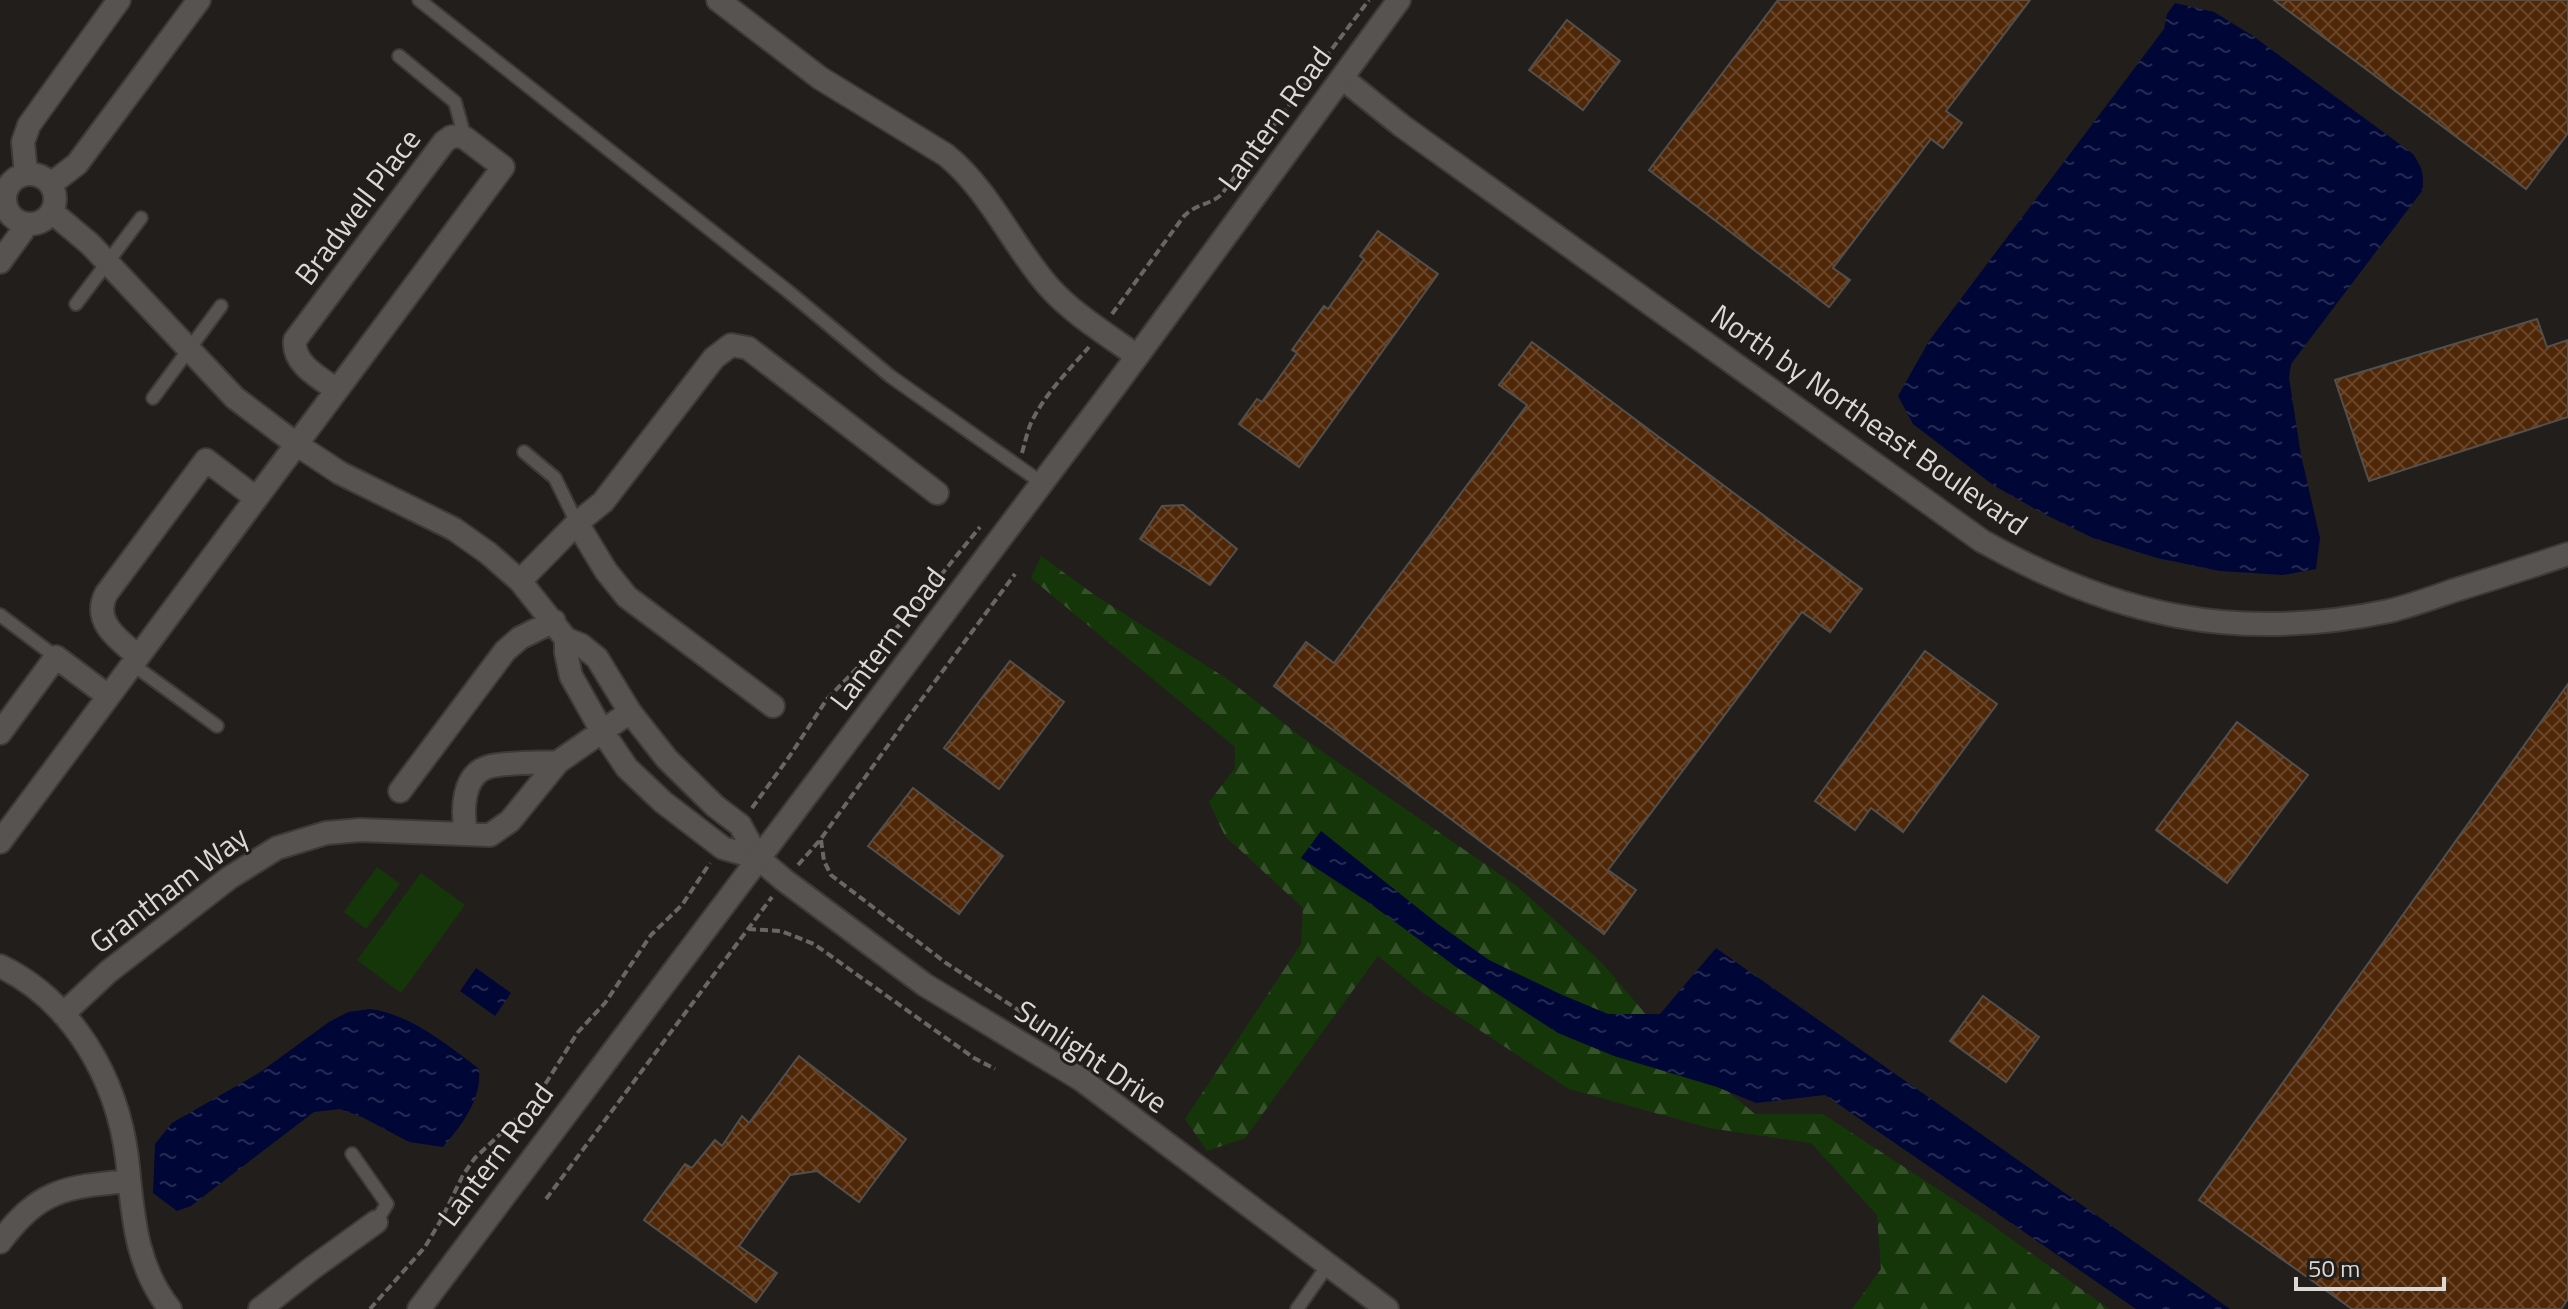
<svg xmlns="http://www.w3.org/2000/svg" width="2568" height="1309" viewBox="0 0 2568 1309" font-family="'Titillium Web',sans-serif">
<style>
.forest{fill:url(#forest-firs)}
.park{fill:#153608}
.water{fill:url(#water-ripples)}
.building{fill:url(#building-cross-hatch);stroke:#534f4c;stroke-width:2}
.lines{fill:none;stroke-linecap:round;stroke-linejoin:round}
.service-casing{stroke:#3d3a38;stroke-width:16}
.minor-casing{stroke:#3d3a38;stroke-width:26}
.tertiary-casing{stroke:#3d3a38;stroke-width:26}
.path{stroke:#6a6664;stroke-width:4;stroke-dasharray:8 4;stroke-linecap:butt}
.service{stroke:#575350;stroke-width:12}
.minor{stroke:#575350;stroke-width:22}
.tertiary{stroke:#575350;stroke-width:22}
.labels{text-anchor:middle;stroke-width:6;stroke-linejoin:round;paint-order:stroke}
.street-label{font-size:30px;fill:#dbd8d6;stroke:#221e1c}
</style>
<defs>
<pattern id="forest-firs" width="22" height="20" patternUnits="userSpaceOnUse" patternTransform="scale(2)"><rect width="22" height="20" fill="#153608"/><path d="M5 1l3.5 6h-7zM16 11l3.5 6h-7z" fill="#36522b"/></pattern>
<pattern id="water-ripples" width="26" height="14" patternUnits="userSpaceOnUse" patternTransform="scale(2)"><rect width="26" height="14" fill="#000635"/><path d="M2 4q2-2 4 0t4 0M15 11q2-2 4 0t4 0" fill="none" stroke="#252a52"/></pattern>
<pattern id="building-cross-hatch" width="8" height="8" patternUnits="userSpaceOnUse" patternTransform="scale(2)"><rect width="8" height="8" fill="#4f2707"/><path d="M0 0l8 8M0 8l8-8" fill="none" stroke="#68462a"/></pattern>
</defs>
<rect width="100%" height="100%" fill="#221e1c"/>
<path class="forest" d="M1041,556L1096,596L1229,680L1300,736L1518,887L1602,963L1673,1046L1755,1114H1823L1982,1218L2109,1309H1852L1881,1269L1877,1215L1811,1143L1709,1128L1569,1089L1423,993L1378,956L1245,1138L1207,1151L1185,1119L1301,944L1303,908L1225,836L1209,802L1235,768V747L1031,578Z"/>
<path class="park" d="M377,867L400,884L366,929L344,912Z
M421,873L465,905L401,993L357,960Z"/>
<path class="water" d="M2175,3L2214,12L2253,36L2413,154C2422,167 2425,176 2422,191L2291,364L2289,378L2301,455L2320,538L2316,569L2283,575L2220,571L2157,558L2093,538L2044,514L1993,485L1913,424L1898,396L1929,341L2164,29L2167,14Z
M1321,831L1438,924L1489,960L1560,994L1608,1014H1660L1716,948L2230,1309H2136L1825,1095L1756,1103L1717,1087L1614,1056L1558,1033L1459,969L1368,902L1301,858Z
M476,968L511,993L495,1016L460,991Z
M370,1009C410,1014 448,1045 479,1069C482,1099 462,1125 443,1147L409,1142L362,1117L340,1109L314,1112L191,1206L177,1211L153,1193L155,1144L172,1123L259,1073L329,1022L348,1012Z"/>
<path class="building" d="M1778,0H2030L1946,111L1962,123L1943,148L1931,139L1833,268L1850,280L1829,307L1649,170Z
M2274,0H2568V133L2526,189Z
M1567,20L1620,61L1583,110L1529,70Z
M1378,231L1438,274L1299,467L1239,424L1257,399L1262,402L1297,353L1292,350L1324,306L1328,309L1364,259L1360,256Z
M2537,319L2547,347L2568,340V417L2369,481L2335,380Z
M1532,342L1862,589L1830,632L1802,612L1608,870L1636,890L1604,934L1274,686L1306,642L1334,663L1527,405L1499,385Z
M1183,505L1237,549L1210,585L1140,539L1162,506Z
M1925,651L1997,704L1903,832L1871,808L1855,830L1815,801Z
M1010,661L1064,702L999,789L944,748Z
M2568,684V1299L2561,1309H2352L2199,1200Z
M2237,722L2308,775L2227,883L2156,830Z
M913,788L1003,856L959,914L868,846Z
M1983,996L2039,1037L2006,1082L1950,1041Z
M799,1056L906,1139L859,1202L817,1171L790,1175L739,1246L777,1273L756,1302L644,1220L685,1164L692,1168L715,1140L722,1146L742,1116L749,1123Z"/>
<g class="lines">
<g class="service-casing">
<path id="service" d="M419,0L789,292L890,376L1042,483
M399,56L455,102L465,138
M76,304L141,218
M153,398L221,306
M524,452L555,478L577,523
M0,615L56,657
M132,664L217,726
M352,1154L387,1204L376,1222
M1297,1309L1328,1265"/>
</g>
<g class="minor-casing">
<path id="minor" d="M718,0L820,78L946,155C990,191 1012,245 1049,287C1073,314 1108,335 1137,356
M1342,78L1402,126L1982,541C2116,616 2236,643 2389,611C2410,606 2432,598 2452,591C2491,579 2529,567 2568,554
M458,136L465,138L503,167L337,390C320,378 292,364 295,340L444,142L451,137Z
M5 199a25 25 0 1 1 50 0a25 25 0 1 1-50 0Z
M26,174L23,142L29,125L119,0
M51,184L77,164L199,0
M52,212L90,244L235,398L296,444L340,473L454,529L488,553L520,581L566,639L581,645L597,658L630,712L667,759L715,806L740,825L758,858L784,880L925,985L1082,1080L1387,1309
M0,262L27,225
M577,523L606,571L627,597L773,706
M520,581L577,523L603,502L714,358L731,345L748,348L937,493
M566,639V653L571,676L602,731L627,768L663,802L723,848L758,858
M138,656C119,640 92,622 106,594L206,460L256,498
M0,733L56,657L108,696
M400,791L505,651L520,638L554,621
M466,833C462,811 462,775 488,767C505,762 539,763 558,762
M0,842L337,390
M0,966C73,1001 117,1079 127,1158C133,1212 134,1264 170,1309
M63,1014L108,972L229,878L277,848L326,833L360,830L490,835L510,821L558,762L630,712
M0,1242C40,1189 65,1187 129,1181
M260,1309L311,1269L376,1222"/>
</g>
<g class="tertiary-casing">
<path id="tertiary" d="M419,1309L1116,385L1399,0"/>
</g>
<path class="path" d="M1112,314L1184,216C1196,204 1209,205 1221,195L1369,0
M1022,453C1025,443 1027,432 1031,423C1044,395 1069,370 1089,347
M752,808L789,757L827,699L906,618L980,527
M821,840L824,861L831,875L946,963L1040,1024
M798,865L820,840L904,723L1015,574
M748,929L781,931L814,944L974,1058L995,1069
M546,1199L772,897
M370,1309L425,1247L441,1220L463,1175L475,1158L534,1102L578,1032L605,1003L651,935L682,905L710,863"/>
<use href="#service" class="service"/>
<use href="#minor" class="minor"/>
<use href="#tertiary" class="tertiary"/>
</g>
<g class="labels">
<g class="street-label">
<text transform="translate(1275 119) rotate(-54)" y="10">Lantern Road</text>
<text transform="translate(358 207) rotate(-53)" y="10">Bradwell Place</text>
<text transform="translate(1869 420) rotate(35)" y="10">North by Northeast Boulevard</text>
<text transform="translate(888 639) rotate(-53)" y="10">Lantern Road</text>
<text transform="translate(169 890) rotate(-37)" y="10">Grantham Way</text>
<text transform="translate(1091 1057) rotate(34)" y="10">Sunlight Drive</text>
<text transform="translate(496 1155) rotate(-53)" y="10">Lantern Road</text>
</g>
</g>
<path d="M2296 1277v12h148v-12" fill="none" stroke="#dbd8d6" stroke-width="4"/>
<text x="2308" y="1277" font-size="24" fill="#dbd8d6" stroke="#221e1c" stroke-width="6" paint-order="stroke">50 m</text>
</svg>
